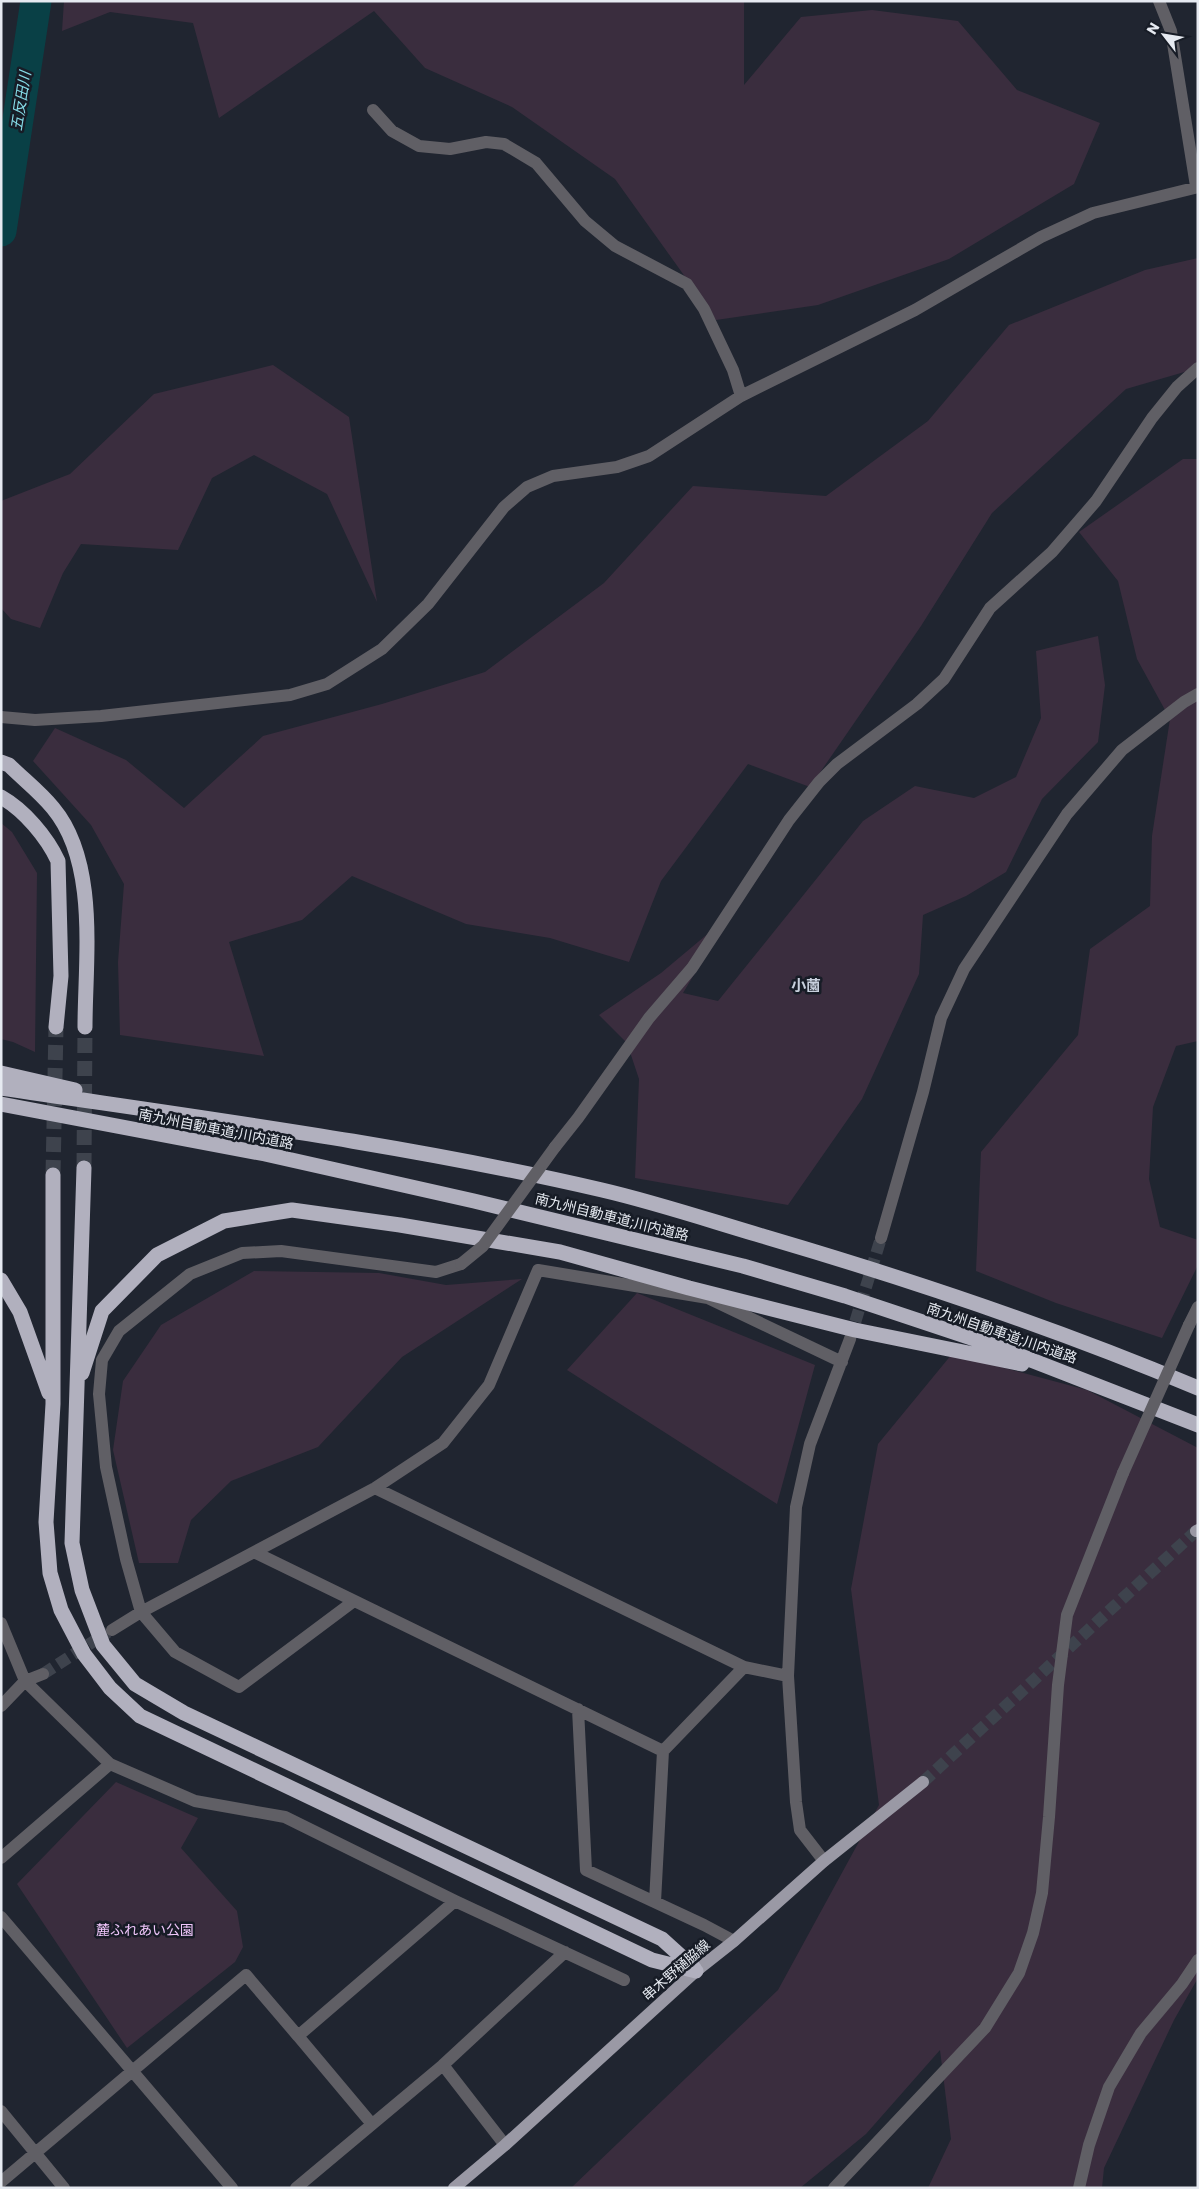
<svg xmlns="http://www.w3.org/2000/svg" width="1199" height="2189" viewBox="0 0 1199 2189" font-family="Poppins,'Noto Sans JP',sans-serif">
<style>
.green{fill:#3a2d3e}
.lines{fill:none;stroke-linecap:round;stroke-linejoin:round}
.river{stroke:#094046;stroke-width:31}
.minor-tunnel{stroke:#3e434d;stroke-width:12;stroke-dasharray:12 6;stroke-linecap:butt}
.major-tunnel{stroke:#3e434d;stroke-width:12;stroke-dasharray:12 6;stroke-linecap:butt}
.highway-tunnel{stroke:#3e434d;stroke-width:15;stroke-dasharray:15 8;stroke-linecap:butt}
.minor{stroke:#605f65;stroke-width:12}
.major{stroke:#9a99a5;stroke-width:12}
.highway{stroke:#b1b0be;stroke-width:15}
.minor-bridge{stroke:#605f65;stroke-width:12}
.labels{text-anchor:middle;stroke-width:5;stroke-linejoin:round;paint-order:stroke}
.street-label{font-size:14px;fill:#e6eaf1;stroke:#171c26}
.park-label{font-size:14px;fill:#f0c6fb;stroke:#171c26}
.water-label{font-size:15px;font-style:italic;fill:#85dae6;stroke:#171c26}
.neighbourhood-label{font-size:15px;font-weight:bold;fill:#c8d0dd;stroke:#171c26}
</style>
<rect width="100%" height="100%" fill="#202530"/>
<path class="green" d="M64,1H744V85L801,17L872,10L958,21L1017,90L1100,123L1074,184L949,259L818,305L716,320L615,179L512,107L425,68L374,11L219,118L193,23L110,12L62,31Z
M1198,258V368L1126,389L992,513L921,626L810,787L748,764L661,881L629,962L550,938L466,924L352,876L302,920L229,942L264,1056L120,1035L118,962L124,884L91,825L33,761L55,728L126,760L184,808L263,736L382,704L485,672L604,583L693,486L826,496L928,421L1009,325L1145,270Z
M273,365L349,417L377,602L327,494L254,455L212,478L178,550L81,544L63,573L40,628L11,619L1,608V501L70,474L154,394Z
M1183,459H1198V1041L1176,1046L1153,1107L1149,1179L1160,1227L1198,1240V1265L1162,1338L1056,1303L976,1271L981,1152L1078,1035L1090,949L1150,906L1152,836L1170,719L1137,659L1118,581L1079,532Z
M1098,636L1105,685L1098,742L1042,799L1006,872L966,896L923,915L919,974L862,1099L788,1205L635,1178L639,1079L627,1043L599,1015L661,973L729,916L683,993L718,1001L863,821L915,786L974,798L1016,777L1041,718L1036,651Z
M1,823L12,832L37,873L35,1052L13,1042L1,1039Z
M254,1271L379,1273L446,1285L522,1279L402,1357L318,1447L231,1481L191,1520L178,1563H139L113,1450L123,1381L161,1325Z
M637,1293L815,1365L777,1504L567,1370Z
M952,1354L1087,1390L1198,1448V1978L1174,2020L1104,2168L1102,2188H928L951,2139L940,2050L866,2134L800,2188H571L778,1990L879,1805L851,1589L878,1444Z
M116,1782L198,1818L181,1848L237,1911L243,1947L235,1962L127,2048L17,1884Z"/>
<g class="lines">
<path class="river" d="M1,231L36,1"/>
<path class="minor-tunnel" d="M850,1339L881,1238
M43,1674L108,1632"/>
<path class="major-tunnel" d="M923,1782L1196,1531"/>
<path class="highway-tunnel" d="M84,1168L85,1027
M53,1175L56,1027"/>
<path class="minor" d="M1159,1L1171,31L1196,186
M373,110L392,131L419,146L450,149L486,142L504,144L536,163L585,221L615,246L687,284L704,309L733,370L741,396
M1,717L35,720L101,716L290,695L327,684L382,649L428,604L504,507L527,487L553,476L617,467L649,456L741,396L915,310L1041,237L1093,213L1198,187
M555,1147L578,1118L649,1018L692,968L789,820L819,782L837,764L917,704L944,679L990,608L1052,552L1096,501L1152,418L1177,387L1198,368
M881,1238L923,1092L941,1018L964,969L1067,814L1122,750L1184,702L1198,694
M1189,1325L1198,1307
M375,1488L744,1667L788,1676
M256,1553L663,1751
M354,1601L239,1687L175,1652L141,1612L126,1559L106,1467L99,1394L102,1360L119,1331L190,1274L242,1253L281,1251L436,1272L461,1264
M1,1623L25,1681L110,1764L195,1801L285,1817L455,1901L624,1980
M112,1630L141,1612L375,1488L443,1443L489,1385L538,1270L708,1298L842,1362
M1,1706L25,1681L43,1674
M578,1709L586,1870L704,1925L734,1941
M1,1858L110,1764
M824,1861L800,1830L796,1802L788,1676L796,1507L810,1444L850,1339
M655,1902L663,1751L744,1667
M1,1917L232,2188
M298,2036L371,2123
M1,2111L64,2188
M505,2145L443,2065L565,1952
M1,2182L246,1975L298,2036L455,1901
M296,2188L443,2065
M834,2188L985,2028L1019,1973L1033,1933L1042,1893L1049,1817L1058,1685L1067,1615L1123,1473
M1079,2188L1089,2145L1109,2087L1141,2033L1182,1984L1198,1960"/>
<path class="major" d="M1196,1531L1198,1530
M454,2188L505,2145L696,1971L734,1941L824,1861L923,1782"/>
<path class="highway" d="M1,762L9,765C23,779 40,792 53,808C99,863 85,961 85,1027
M1,797C24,810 47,837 58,861L61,976L56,1027
M1,1073L75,1090
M1,1088C202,1118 404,1144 602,1190C658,1203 714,1222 769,1238C915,1281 1058,1329 1198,1388
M1,1104L265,1154L474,1201L743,1266L845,1296L995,1346L1198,1425
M84,1168L72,1543L82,1590L103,1645L135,1684L184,1713L662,1939L694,1968
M53,1175V1404L46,1522L50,1573L61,1610L84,1654L110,1688L140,1716L652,1960L696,1971
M1,1280L20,1312L49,1393
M82,1373L102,1311L157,1255L224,1221L292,1210L400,1225L560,1252L689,1288L855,1330L1022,1364"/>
<path class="minor-bridge" d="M461,1264L483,1246L555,1147
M1123,1473L1189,1325"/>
</g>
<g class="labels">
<g class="street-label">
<text transform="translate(216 1129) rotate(11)" y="5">南九州自動車道;川内道路</text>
<text transform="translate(612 1217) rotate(14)" y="5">南九州自動車道;川内道路</text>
<text transform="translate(1002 1333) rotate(19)" y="5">南九州自動車道;川内道路</text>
<text transform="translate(676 1970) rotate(-41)" y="5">串木野樋脇線</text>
</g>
<g class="park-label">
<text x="145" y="1935">麓ふれあい公園</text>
</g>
<g class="water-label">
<text transform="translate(21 101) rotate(-81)" y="5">五反田川</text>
</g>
<g class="neighbourhood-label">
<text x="806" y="991">小薗</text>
</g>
</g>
<rect width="1199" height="2189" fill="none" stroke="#e6eaf1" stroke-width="5"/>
<g transform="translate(1164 35) rotate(301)" stroke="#171c26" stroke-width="4" paint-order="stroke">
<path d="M0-4L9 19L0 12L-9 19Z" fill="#e6eaf1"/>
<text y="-8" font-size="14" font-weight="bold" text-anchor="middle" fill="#e6eaf1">N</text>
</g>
</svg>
